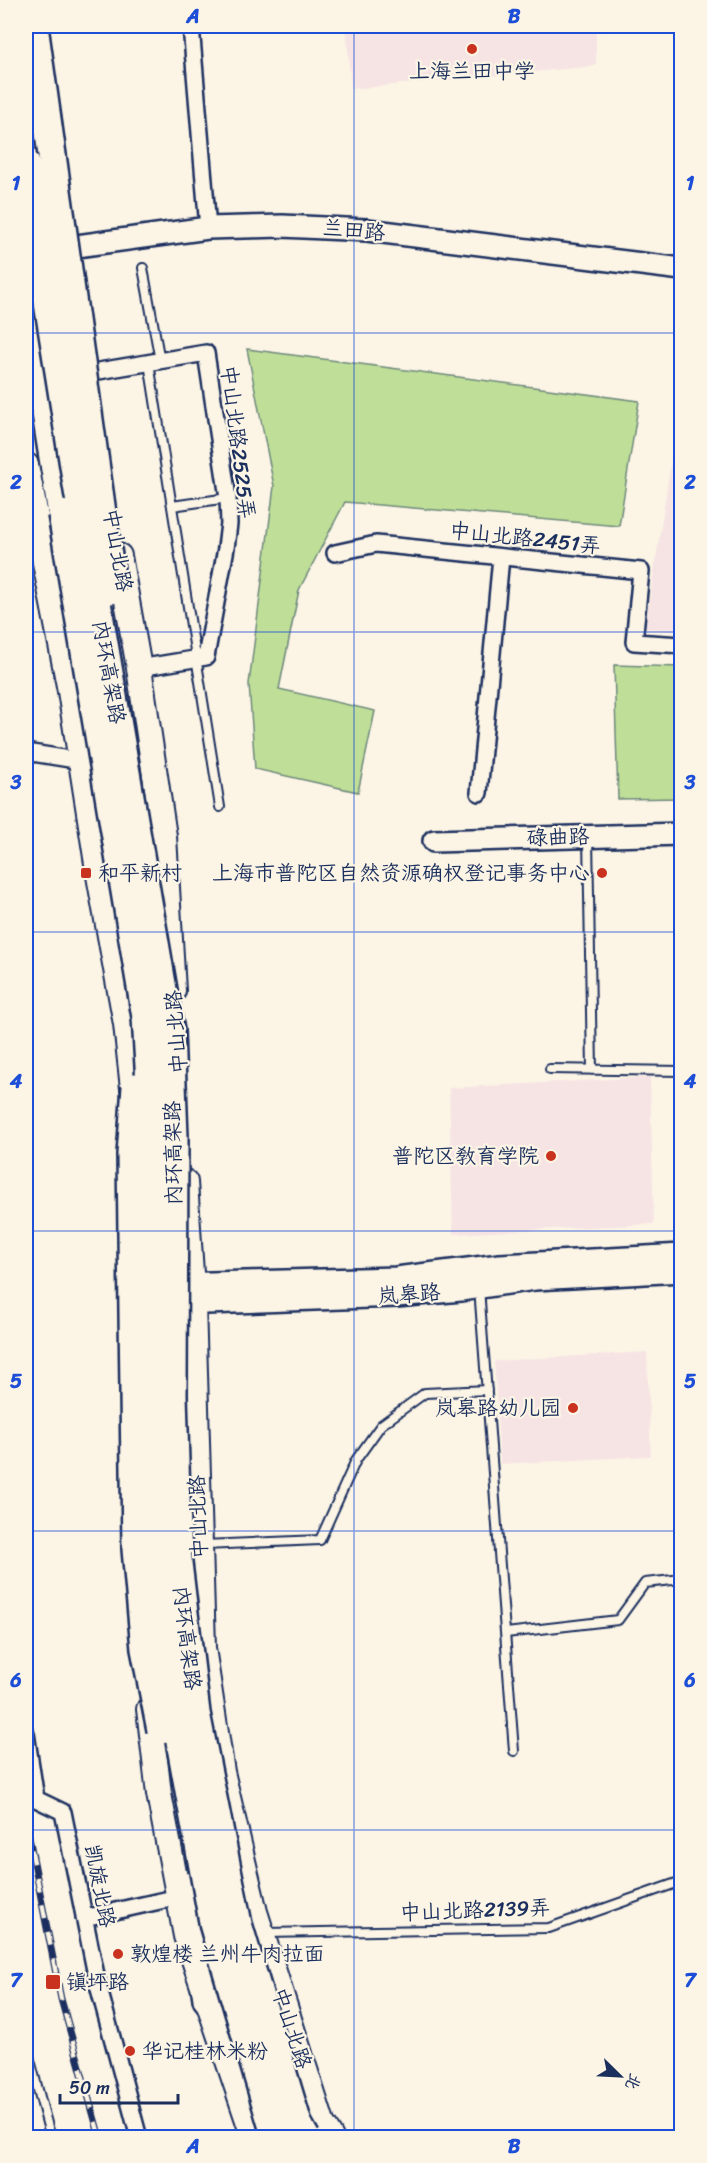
<svg xmlns="http://www.w3.org/2000/svg" width="707" height="2163" viewBox="0 0 707 2163" font-family="Sriracha,'LXGW WenKai TC',sans-serif">
<style>
.built{fill:#f6e4e4}
.green{fill:#bfdf98;stroke:#6d877b;stroke-width:1.5}
.lines{fill:none;stroke-linecap:round;stroke-linejoin:round}
.lane-casing{stroke:#1b2f5e;stroke-width:12}
.street-casing{stroke:#1b2f5e;stroke-width:20}
.secondary-casing{stroke:#1b2f5e;stroke-width:26}
.primary-casing{stroke:#1b2f5e;stroke-width:28}
.highway-casing{stroke:#1b2f5e;stroke-width:32}
.lane{stroke:#fcf5e5;stroke-width:8}
.street{stroke:#fcf5e5;stroke-width:15}
.secondary{stroke:#fcf5e5;stroke-width:21}
.primary{stroke:#fcf5e5;stroke-width:24}
.highway{stroke:#fcf5e5;stroke-width:27}
.rail-casing{stroke:#1b2f5e;stroke-width:7}
.rail{stroke:#fcf5e5;stroke-width:4.5;stroke-dasharray:14;stroke-linecap:butt}
.highway-bridge-casing{stroke:#1b2f5e;stroke-width:32;stroke-linecap:butt}
.highway-bridge{stroke:#fcf5e5;stroke-width:27}
.grid{fill:none;stroke:#1d4ed8;stroke-width:1.5;stroke-opacity:0.55}
.poi-dot{fill:#c8321e;stroke:#fcf5e5;stroke-width:2}
.labels{text-anchor:middle;stroke-width:4.5;stroke-linejoin:round;paint-order:stroke}
.poi-label{font-size:21px;fill:#1b2f5e;stroke:#fcf5e5;text-anchor:start}
.street-label{font-size:21px;fill:#1b2f5e;stroke:#fcf5e5}
.neatline{fill:none;stroke:#1d4ed8;stroke-width:2}
.grid-label{font-size:20px;text-anchor:middle;font-weight:bold;fill:#1d4ed8}
</style>
<rect width="100%" height="100%" fill="#fcf5e5"/>
<filter id="ink" filterUnits="userSpaceOnUse"><feTurbulence type="fractalNoise" baseFrequency=".0167" numOctaves="2"/><feDisplacementMap in="SourceGraphic" scale="12" xChannelSelector="R" yChannelSelector="G"/><feConvolveMatrix kernelMatrix="1 2 1 2 8 2 1 2 1" color-interpolation-filters="sRGB"/></filter>
<g filter="url(#ink)">
<path class="built" d="M346,26H680V27L596,32V66L351,89Z
M672,455L681,456V632L645,629Z
M650,1077L654,1224L453,1234L449,1088Z
M647,1352L651,1456L500,1464L494,1361Z"/>
<path class="green" d="M247,349L639,401L619,526L345,502L299,590L279,689L375,711L358,792L255,769L249,684L274,486Z
M614,665L681,667V798L618,799Z"/>
<g class="lines">
<g class="lane-casing">
<path id="lane" d="M143,268L160,361
M149,363L220,807
M172,506L228,498
M588,837L592,1070
M550,1069L682,1071
M479,1288L514,1751
M203,1545L320,1540L356,1460L381,1425L425,1393L487,1390
M506,1633L618,1620L645,1583L682,1579
M265,1933L549,1928L682,1881
M26,2045L51,2138"/>
</g>
<g class="street-casing">
<path id="street" d="M191,26L208,228
M87,373L206,353L228,498L229,524L226,548L206,657L139,668
M335,553L376,544L641,571L634,642L682,645
M26,752L88,762
M479,793L501,557
M26,1733L36,1799L63,1812L98,1985L139,2138
M84,1918L178,1897"/>
</g>
<g class="secondary-casing">
<path id="secondary" d="M26,253L208,228L282,226L367,230L682,269
M434,841L682,834
M176,1284L396,1278L500,1265L682,1255
M178,1304L397,1296L461,1290L535,1279L682,1271"/>
</g>
<g class="primary-casing">
<path id="primary" d="M26,465L70,691L98,870L126,1024L135,1107
M119,556L139,668L164,836L173,991
M185,1182L193,1304L203,1648L222,1772L255,1912L322,2123L331,2138
M149,1709L159,1794L186,1936L254,2138"/>
</g>
<g class="highway-casing">
<path id="highway" d="M26,287L62,514
M192,1886L207,1999"/>
</g>
<use href="#lane" class="lane"/>
<use href="#street" class="street"/>
<use href="#secondary" class="secondary"/>
<use href="#primary" class="primary"/>
<use href="#highway" class="highway"/>
<g class="rail-casing">
<path id="rail" d="M26,1822L61,1999L100,2138"/>
</g>
<use href="#rail" class="rail"/>
<g class="highway-bridge-casing">
<path id="highway-bridge" d="M34,26L110,570L111,590
M26,164L77,485L170,1031L174,1137L173,1395L178,1563L196,1713L238,1924L298,2124L306,2138
M62,514L146,1017L154,1148L153,1406L158,1571L175,1714L214,1927L276,2138
M136,1087L131,1154L136,1549L145,1649L161,1730"/>
</g>
<use href="#highway-bridge" class="highway-bridge"/>
</g>
</g>
<path class="grid" d="M354,26V2138M26,333H682M26,632H682M26,932H682M26,1231H682M26,1531H682M26,1830H682"/>
<g class="poi-dot">
<circle cx="472" cy="49" r="6"/>
<rect x="80" y="867" width="12" height="12" rx="3"/>
<circle cx="602" cy="873" r="6"/>
<circle cx="551" cy="1156" r="6"/>
<circle cx="573" cy="1408" r="6"/>
<circle cx="118" cy="1954" r="6"/>
<rect x="45" y="1974" width="16" height="16" rx="3"/>
<circle cx="130" cy="2051" r="6"/>
</g>
<g class="labels">
<g class="poi-label">
<text x="472" y="78" text-anchor="middle">上海兰田中学</text>
<text x="98" y="880">和平新村</text>
<text x="590" y="880" text-anchor="end">上海市普陀区自然资源确权登记事务中心</text>
<text x="539" y="1163" text-anchor="end">普陀区教育学院</text>
<text x="561" y="1415" text-anchor="end">岚皋路幼儿园</text>
<text x="130" y="1961">敦煌楼 兰州牛肉拉面</text>
<text x="66" y="1989">镇坪路</text>
<text x="142" y="2058">华记桂林米粉</text>
</g>
<g class="street-label">
<text transform="translate(354 230) rotate(5)" y="7">兰田路</text>
<text transform="translate(238 442) rotate(83)" y="7">中山北路2525弄</text>
<text transform="translate(525 538) rotate(6)" y="7">中山北路2451弄</text>
<text transform="translate(118 550) rotate(80)" y="7">中山北路</text>
<text transform="translate(109 672) rotate(80)" y="7">内环高架路</text>
<text transform="translate(558 837) rotate(-2)" y="7">碌曲路</text>
<text transform="translate(176 1032) rotate(-94)" y="7">中山北路</text>
<text transform="translate(173 1153) rotate(-91)" y="7">内环高架路</text>
<text transform="translate(409 1294) rotate(-4)" y="7">岚皋路</text>
<text transform="translate(198 1517) rotate(-92)" y="7">中山北路</text>
<text transform="translate(187 1638) rotate(83)" y="7">内环高架路</text>
<text transform="translate(100 1886) rotate(79)" y="7">凯旋北路</text>
<text transform="translate(475 1910) rotate(-2)" y="7">中山北路2139弄</text>
<text transform="translate(292 2028) rotate(72)" y="7">中山北路</text>
</g>
</g>
<rect width="707" height="2163" fill="none" stroke="#fcf5e5" stroke-width="66"/>
<g transform="translate(620 2076) rotate(114)" stroke="#fcf5e5" stroke-width="4.5" paint-order="stroke">
<path d="M0-4.5L10 22L0 15L-10 22Z" fill="#1b2f5e"/>
<text y="-9" font-size="16" font-weight="bold" text-anchor="middle" fill="#1b2f5e">北</text>
</g>
<path d="M60 2094v9h118v-9" fill="none" stroke="#1b2f5e" stroke-width="3"/>
<text x="69" y="2094" font-size="18" fill="#1b2f5e" stroke="#fcf5e5" stroke-width="4.5" paint-order="stroke">50 m</text>
<rect x="33" y="33" width="641" height="2097" class="neatline"/>
<g class="grid-label">
<text x="193" y="23">A</text>
<text x="514" y="23">B</text>
<text x="16" y="190">1</text>
<text x="690" y="190">1</text>
<text x="16" y="489">2</text>
<text x="690" y="489">2</text>
<text x="16" y="789">3</text>
<text x="690" y="789">3</text>
<text x="16" y="1088">4</text>
<text x="690" y="1088">4</text>
<text x="16" y="1388">5</text>
<text x="690" y="1388">5</text>
<text x="16" y="1687">6</text>
<text x="690" y="1687">6</text>
<text x="16" y="1987">7</text>
<text x="690" y="1987">7</text>
<text x="193" y="2153">A</text>
<text x="514" y="2153">B</text>
</g>
</svg>
